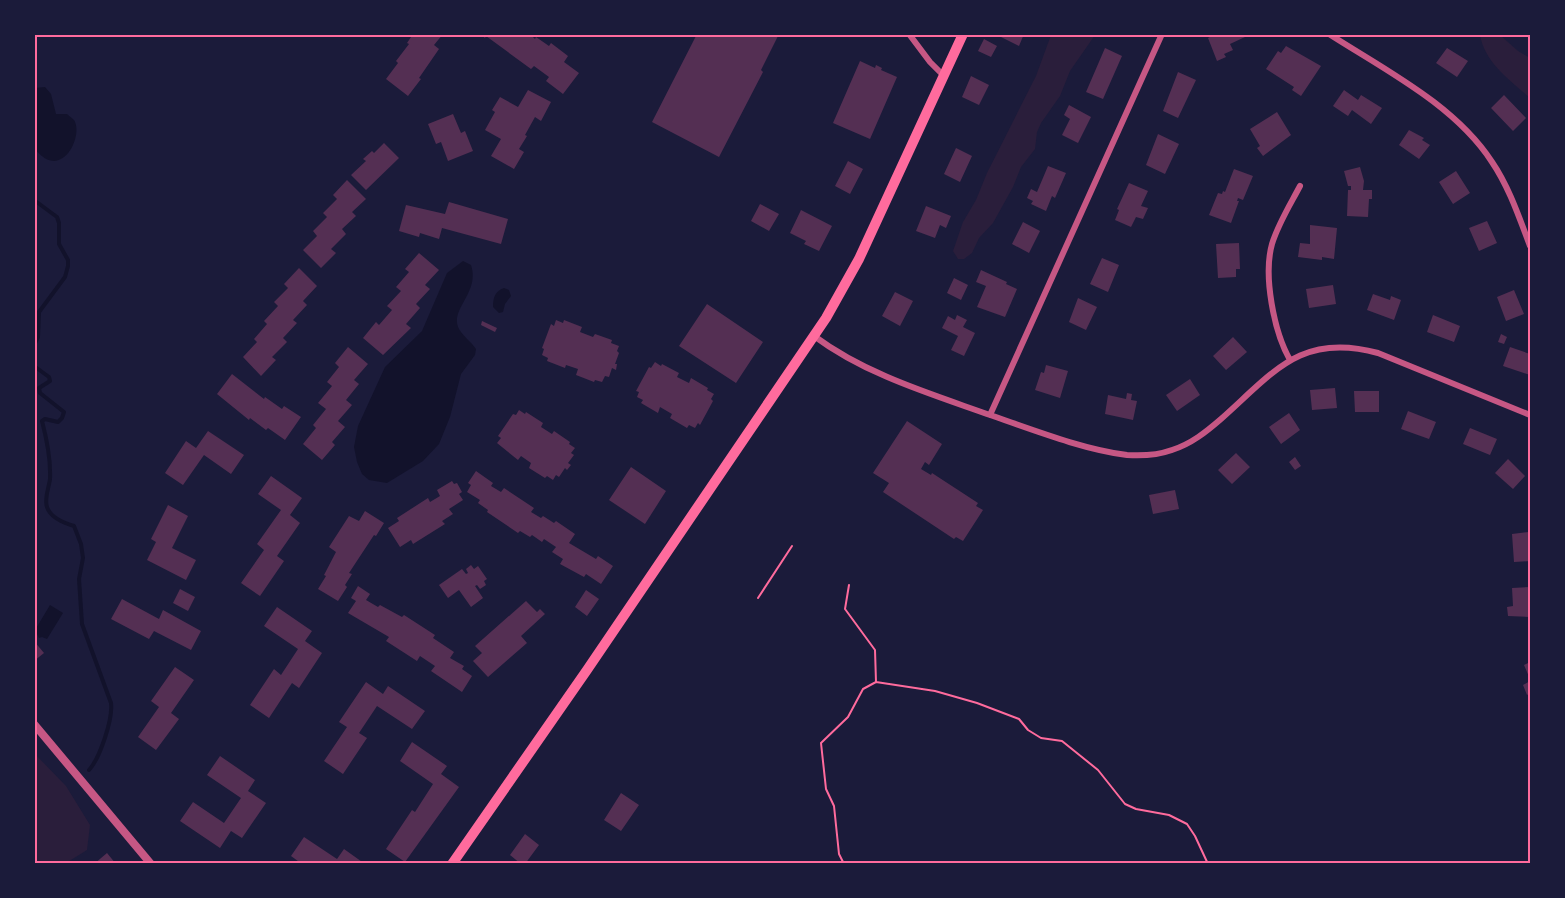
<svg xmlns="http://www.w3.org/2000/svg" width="1565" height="898" viewBox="0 0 1565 898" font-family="'Asap Condensed',sans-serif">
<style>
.green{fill:#2a1e3b}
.water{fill:#12122b}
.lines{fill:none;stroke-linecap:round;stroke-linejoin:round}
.stream{stroke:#12122b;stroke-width:4}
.building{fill:#542f53}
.path{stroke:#ff6b9d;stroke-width:2}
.minor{stroke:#c65784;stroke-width:6}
.tertiary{stroke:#c65784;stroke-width:8}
.trunk{stroke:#ff6b9d;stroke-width:10}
.neatline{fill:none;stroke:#ff6b9d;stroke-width:2}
</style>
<rect width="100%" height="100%" fill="#1b1b3a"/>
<path class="green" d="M1051,35H1095L1070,71L1060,96L1041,123L1037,132L1035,149L1021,167L1013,187L993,223L979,238L972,253L964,259H958L953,251L963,222L976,200L987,173L1036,76Z
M1480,35H1500L1518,51L1530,58V98C1510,80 1485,63 1480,35Z
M34,753L66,786L90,825L87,850L66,863H35Z"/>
<path class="water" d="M45,87L51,94L56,114H67C69,116 72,118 74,120C84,135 62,183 35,149V88Z
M463,261L471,265C480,292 451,308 458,327C462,336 471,341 476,349L475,355L461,374L450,417L439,444L423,461L387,483L369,480L362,474L357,462L354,447L358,426L385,367L422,331L447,273Z
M504,288L509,290L511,296L505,304L503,312L499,313L493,307C493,298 495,291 504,288Z
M50,605L63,613L47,639L42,637L39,638L35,630Z"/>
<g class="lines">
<path class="stream" d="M34,200L57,217L59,223V244L68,260V266L65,277L39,312L38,337L34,345
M34,366L49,377L50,381L39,388L40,393L64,412L62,418L58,422L45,419L42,421C47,440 51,459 50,479C49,487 44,499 47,507C50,517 64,523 74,526L81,544L83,558L79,579L82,624L111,703C113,719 100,758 89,770"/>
</g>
<path class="building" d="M413,34H443L434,45L439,49L419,78L421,79L408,96L386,79L398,63L396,61L409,44L407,43Z
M480,34H530L535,39L536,37L549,46L551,43L568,56L564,62L579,73L563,94L546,81L549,77L534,66L531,69L486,36L485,38Z
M697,34H779L761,70L763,72L719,157L652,122Z
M1002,34H1024L1019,46L1001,37Z
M1215,34H1243L1245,37L1230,44L1233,50L1224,54L1226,57L1217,61L1208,38Z
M984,39L997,46L991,57L978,51Z
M1286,46L1321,66L1301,96L1292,90L1294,87L1266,69L1278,51L1281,53Z
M1105,48L1122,56L1103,99L1086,92Z
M1447,48L1468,61L1457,77L1436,63Z
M860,61L875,68L876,65L882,68L881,70L897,77L870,139L833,123Z
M1178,72L1196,80L1178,118L1163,111Z
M971,76L989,85L979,105L962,97Z
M528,90L551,102L541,121L535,117L525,135L527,136L519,149L524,152L514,169L491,156L501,139L485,130L495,112L492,110L500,97L518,107Z
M1344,90L1358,100L1361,95L1382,108L1371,124L1352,110L1348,116L1333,106Z
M1504,95L1526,118L1513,131L1491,108Z
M1069,105L1091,117L1078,143L1062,135L1070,119L1064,115Z
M1277,112L1291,135L1263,156L1257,148L1260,146L1250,129Z
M453,114L461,133L465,131L473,151L448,161L441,142L436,144L428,124Z
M1409,130L1424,138L1422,140L1430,145L1419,159L1399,145Z
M1158,134L1179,144L1165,174L1146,165Z
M384,143L399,158L366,190L351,175L366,161L363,159L372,151L374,153Z
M956,148L972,156L960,182L944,174Z
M848,161L863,169L850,194L835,186Z
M1048,166L1066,173L1055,198L1052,196L1046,211L1031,204L1033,201L1027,198L1031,189L1037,192Z
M1360,167L1364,181L1363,190H1372V199H1369L1368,217L1347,216L1348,190H1351V186H1348L1344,171Z
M1234,169L1253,176L1243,200L1238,198L1237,201H1239L1231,223L1209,215L1218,193L1222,194L1223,191L1225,192Z
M1456,171L1470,193L1453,204L1439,182Z
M347,180L366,199L352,212L356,216L342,229L346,234L331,249L336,253L321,268L303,250L317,236L313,231L327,217L323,213L337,199L333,195Z
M1129,183L1148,191L1141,206L1148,208L1143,219L1136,217L1131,227L1115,220L1119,210L1117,209Z
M449,202L508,219L501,244L442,228L439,239L420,233L419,237L399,231L406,205L445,214Z
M760,204L779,214L769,231L751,221Z
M926,206L951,216L946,228L940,225L935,238L916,231Z
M801,210L832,226L819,251L804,244L806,241L790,233Z
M1487,221L1497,243L1479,251L1469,228Z
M1023,222L1040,231L1029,253L1012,244Z
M1310,225L1337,228L1334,259L1322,257V260L1298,257L1300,243L1310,244Z
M1239,243L1240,269H1236V277L1218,278L1216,244Z
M419,253L439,270L425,285L430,289L416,304L420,308L406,324L411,328L383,355L363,338L376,322L379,325L392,310L387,306L401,291L396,287L409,272L405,269Z
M1102,258L1119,265L1108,292L1090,284Z
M299,268L317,286L303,301L307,305L293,320L297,323L283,338L287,342L272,357L276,360L261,376L243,357L257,342L254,339L267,324L264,321L278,306L274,302L288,288L284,284Z
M981,270L1007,282L1006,284L1017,289L1005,317L977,307L986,286L976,282Z
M954,278L968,285L961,300L947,293Z
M1333,285L1336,304L1309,308L1306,289Z
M1514,290L1524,314L1506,321L1497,297Z
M895,292L913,301L900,326L882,316Z
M1373,294L1390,300L1391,296L1401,300L1394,320L1367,310Z
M1078,298L1097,307L1086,330L1069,322Z
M707,304L763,342L736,383L679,346Z
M957,315L967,320L963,327L975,333L964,356L951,350L958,336L942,328L948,316L955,320Z
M1433,315L1460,326L1454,342L1427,332Z
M556,320L563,323L564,320L582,327L580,332L593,337L595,334L612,340L611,343L619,346L617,351L619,353L615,364H617L616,370L612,368L609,377L605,376L602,382L595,380L594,382L576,375L578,369L566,365L565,368L547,361L548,358L542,355L544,349L542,348L551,324L554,326Z
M482,321L497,328L495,332L481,325Z
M1501,334L1507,337L1504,344L1498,342Z
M1233,337L1247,352L1226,370L1213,356Z
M348,347L368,364L354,380L359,384L346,400L352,405L338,421L345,427L332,442L335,445L322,460L303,444L316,428L313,425L326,409L318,403L332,386L327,382L339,367L335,363Z
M1510,347L1530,354V375L1503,366Z
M655,362L661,366L662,364L679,373L677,377L689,383L691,378L708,388L707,390L714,394L711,399L713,401L700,425L698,423L695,428L689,425L687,428L670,418L672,414L660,407L658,413L641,403L643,400L637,397L639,392L636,391L649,367L651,368Z
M1046,365L1068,371L1060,398L1035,390L1041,372L1044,373Z
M232,374L264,399L265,397L282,409L284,406L301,417L285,440L268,428L266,430L250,418L249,420L217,394Z
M1190,379L1200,395L1177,411L1166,395Z
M1335,388L1337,408L1312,410L1310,390Z
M1354,391H1379V412H1355Z
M1127,393L1132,394L1131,400L1137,401L1133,420L1105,414L1108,395L1126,399Z
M519,410L525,414L526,412L543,423L541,427L552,434L554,431L570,442L569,444L575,448L571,453L574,455L568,463L571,465L567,470L565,468L559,477L556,475L553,480L547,476L545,478L529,468L531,463L521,456L518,460L497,443L501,438L498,436L513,414L516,415Z
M1408,411L1436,422L1429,439L1401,429Z
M1289,413L1300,430L1281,444L1269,427Z
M907,421L942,444L929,465L925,462L921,469L931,475L932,473L978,503L976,506L983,510L963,541L956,537L954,539L883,492L889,483L873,473Z
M1470,428L1497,439L1490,455L1463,444Z
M208,431L244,455L231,474L204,455L183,485L165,473L186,441L196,448Z
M1236,453L1250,467L1232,484L1218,470Z
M1295,457L1301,466L1295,470L1289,462Z
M1508,459L1525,476L1513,489L1495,473Z
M631,467L666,491L645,524L609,500Z
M476,471L493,483L491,486L501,492L504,488L534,508L531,512L541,518L543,516L554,523L556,521L575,534L569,543L596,559L598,556L613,566L601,584L586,574L584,577L560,564L563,559L552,552L556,547L544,539L542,542L532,535L530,537L520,531L518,533L487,512L488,510L478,503L480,500L467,492L471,485L468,483Z
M271,476L302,498L290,515L300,523L277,556L284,561L260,596L241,583L264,550L257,544L281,510L258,494Z
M452,481L454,484L457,483L462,492L459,494L463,500L449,509L453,514L442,521L445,524L413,544L411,540L400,547L388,528L399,521L397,518L428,498L430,502L440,496L437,490Z
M1175,490L1179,509L1153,514L1149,495Z
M168,505L188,516L172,548L196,560L186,580L147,560L156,542L151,539Z
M365,511L384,523L376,536L374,535L349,573L352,574L345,585L347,587L338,601L318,589L326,576L324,575L336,552L329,547L349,516L359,521Z
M1529,532L1530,561L1514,562L1512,534Z
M471,565L474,569L478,566L487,579L484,581L486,585L480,589L477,585L475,586L483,598L471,607L459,590L448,598L439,585L462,569L466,574L468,573L466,569Z
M358,586L370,594L366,600L378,607L380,605L402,617L404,615L435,635L433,638L454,652L450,658L464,666L462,669L472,676L462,692L431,671L435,666L420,656L417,661L386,641L389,637L348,613L356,601L351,598Z
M1530,587V617L1508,616L1507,607L1513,606L1512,588Z
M180,589L195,597L188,611L173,603Z
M586,590L599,599L587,616L575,607Z
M122,599L159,619L163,610L201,631L191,650L154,631L149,639L111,619Z
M526,601L537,612L540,609L545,614L521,636L527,643L488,677L473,661L482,653L475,646Z
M277,607L312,631L305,641L322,653L299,688L292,683L269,718L250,705L274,669L281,675L298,649L264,626Z
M34,641L44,653L34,661Z
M1530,662V679L1524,665Z
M175,667L194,680L171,713L179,719L156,750L138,737L159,707L151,701Z
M1530,681V693L1527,695L1523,685Z
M366,682L383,694L388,686L425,711L412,729L377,706L359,733L367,738L343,774L324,761L347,727L339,722Z
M412,742L447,766L441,774L459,787L405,862L386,849L412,810L415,812L433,784L400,761Z
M220,756L255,780L248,791L266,803L242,838L231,831L220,848L180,821L193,802L224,823L241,798L207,775Z
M621,793L639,805L621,831L604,820Z
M525,834L539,845L525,864H521L510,855Z
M304,837L337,859L344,849L365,864H302L291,856Z
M107,853L116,864H94Z"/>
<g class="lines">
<path class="path" d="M849,585L845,609L875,650L876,682L935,691L977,703L1019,719L1028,730L1041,738L1062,741L1098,770L1125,804L1136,809L1169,815L1187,824L1195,836L1208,864
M758,598L792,546
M844,864L839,854L834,806L826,789L821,743L848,717L863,689L876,682"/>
<path class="minor" d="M909,34L930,62L943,75
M1329,34C1385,70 1455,105 1492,162C1509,187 1519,217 1530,246
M814,336C865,374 928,393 987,414C1031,429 1081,449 1127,455C1142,456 1158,455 1172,450C1191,444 1206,432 1221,419C1274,372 1301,332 1378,353L1530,415
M1290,360C1274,332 1263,276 1272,244C1278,224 1290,205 1300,186
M990,415L1162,34"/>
<path class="tertiary" d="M34,724L151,864"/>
<path class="trunk" d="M452,864L587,670L826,318L859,259L963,34"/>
</g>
<rect width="1565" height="898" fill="none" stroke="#1b1b3a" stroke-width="72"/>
<rect x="36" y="36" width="1493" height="826" class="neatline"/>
</svg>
